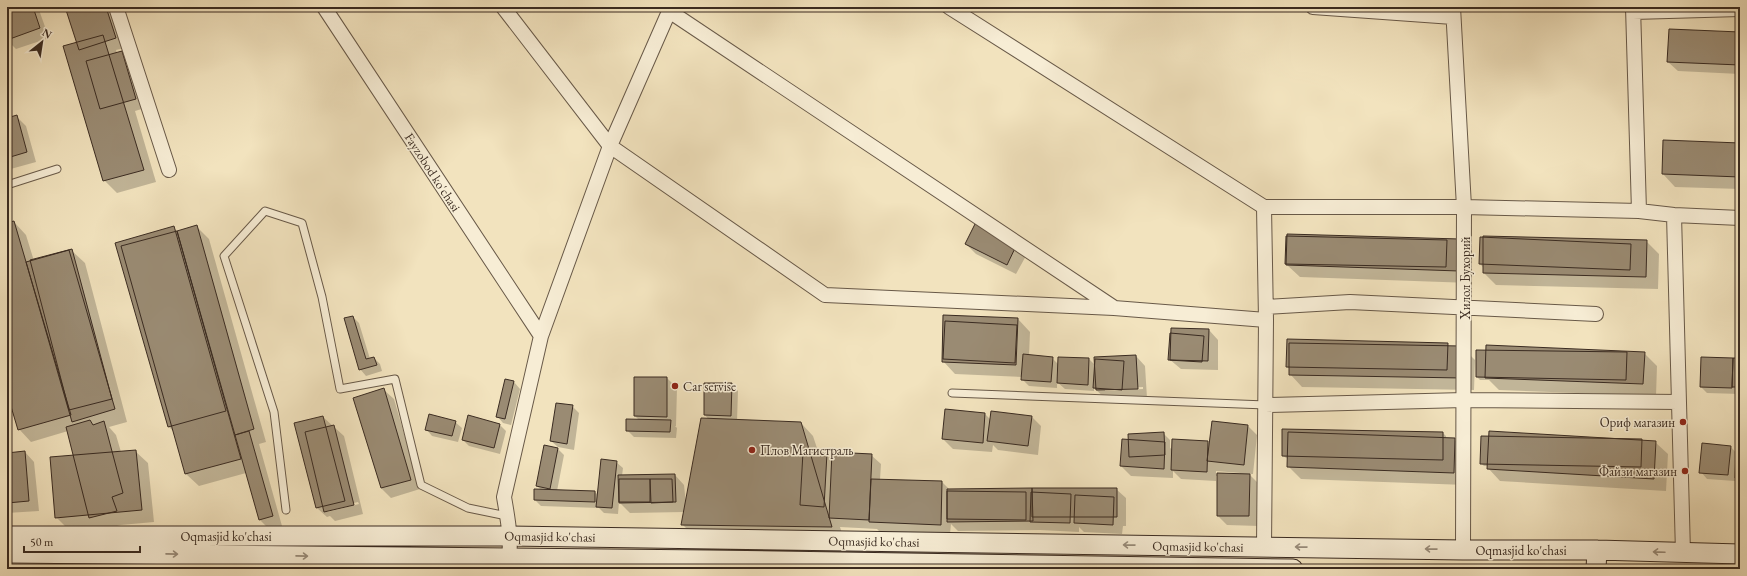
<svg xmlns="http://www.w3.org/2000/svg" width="1747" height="576" viewBox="0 0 1747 576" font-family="'EB Garamond',serif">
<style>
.shadow{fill:#0003;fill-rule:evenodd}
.building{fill:#9a8b73;stroke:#3a2b21}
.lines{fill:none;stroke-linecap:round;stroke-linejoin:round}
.service-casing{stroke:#685948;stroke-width:9}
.minor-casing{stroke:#685948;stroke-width:16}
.secondary-casing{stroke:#3a2b21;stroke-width:21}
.service{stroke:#f7edd5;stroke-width:7}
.minor{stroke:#f7edd5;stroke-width:14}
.secondary{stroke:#f7edd5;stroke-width:19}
.oneway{stroke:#988c7b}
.poi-dot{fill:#8f2418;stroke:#f7edd5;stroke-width:1.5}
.labels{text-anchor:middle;stroke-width:3;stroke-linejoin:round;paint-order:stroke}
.street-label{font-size:13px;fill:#3a2b21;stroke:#f7edd5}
.poi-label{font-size:13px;fill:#3a2b21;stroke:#f7edd5;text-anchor:start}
</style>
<rect width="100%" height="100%" fill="#f2e3be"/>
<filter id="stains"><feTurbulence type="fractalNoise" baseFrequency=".005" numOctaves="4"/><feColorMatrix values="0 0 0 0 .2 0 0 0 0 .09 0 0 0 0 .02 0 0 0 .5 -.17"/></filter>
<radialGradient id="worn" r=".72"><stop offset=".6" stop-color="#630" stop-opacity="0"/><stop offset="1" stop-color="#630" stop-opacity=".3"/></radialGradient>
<path class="shadow" d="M7,7H38L49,38L16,49L7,40Z
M78,7H110L125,48L116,50L117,53L122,52L132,62L145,108L135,111L156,182L117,193L104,180L78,43Z
M1740,33V74L1678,71L1668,62Z
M16,116L26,126L36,162L7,170V119Z
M1740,144V189L1675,187L1663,174Z
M14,222L26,235L34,261L72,251L85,263L127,422L109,427L116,435L121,452L135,451L148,463L154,522L121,525L102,530H69L56,517L75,456L68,431L31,442L19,429L7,390V224Z
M976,224L1027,254L1016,274L976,254L966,244Z
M196,226L209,239L266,442L259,444L282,526L269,529L259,519L246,473L199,486L186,474L174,432L169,427L117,243L173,227L178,232Z
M1460,240L1472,253L1471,283L1300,277L1287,265Z
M1646,241L1659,254L1658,289L1496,285L1484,273L1483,267L1480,264Z
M353,317L359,323L370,359L374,358L380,364L382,371L366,376L360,369Z
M1018,319L1030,332L1029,356L1052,358L1059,365L1089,359L1096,366L1136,356L1145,366L1147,398L1107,400L1094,388V391L1065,389L1057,382V388L1029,386L1023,380V377L955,374L943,361ZM1143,387V389L1105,391V389Z
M1209,330L1218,340V370L1181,369L1169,359Z
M1447,344L1450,347H1462L1475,360L1474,390L1302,387L1290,374V369L1287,367Z
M1644,353L1657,366L1656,396L1499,390L1489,380H1480L1477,377Z
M1740,360V394L1707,393L1701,387Z
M635,378H667L677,388L676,426H675L677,428L676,438L634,437L627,430L639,420L635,416Z
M514,382L520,389L511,425L503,423L497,416Z
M731,384L738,391L737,421L801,423L813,436L819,454H826L833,461L871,455L881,464L880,480L942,482L950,490L1116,489L1126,498V526H1123L1122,534L1084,532L1079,527V532L1040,530L958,531L951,524L950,534L880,532L877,529L840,527L844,539L695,537L682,524L684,512L630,513L619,502L618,514L604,513L599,508L541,506L535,500L541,490L537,486L558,449L564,455L557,491L595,492L598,495L616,462L623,468L622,476L675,475L684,485L686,504L709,420L705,415Z
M384,390L394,399L420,489L391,498L381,488L354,399Z
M572,406L579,413L574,450L558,447L551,441Z
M985,414L991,420L1032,417L1041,426L1038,455L998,450L993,445L992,452L953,449L943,439Z
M323,417L344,436L363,514L335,521L330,516L327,517L317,508ZM358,502L359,504L327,512L325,510Z
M455,422L462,428L458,442L432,436L426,429Z
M499,424L506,431L500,454L469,446L463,440Z
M1248,426L1257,435L1253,474H1249L1259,484V526L1227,525L1218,516V476H1216V481L1181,479L1173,471V478L1131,476L1121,466L1129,440L1163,433L1170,440V448L1173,450L1208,442L1210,444ZM1216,471L1240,473V475L1216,474Z
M1443,433L1446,436V439H1454L1467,452L1466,485L1301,479L1288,466V459L1283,456Z
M1655,442L1668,454L1666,491L1500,481L1488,468V466H1484L1481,463Z
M1731,447L1737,454L1740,451V481L1735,476V481L1707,479L1701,472Z
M25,452L34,462L39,511L7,513V454Z
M125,561L133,569H100Z"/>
<path class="building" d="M7,7H33L40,28L7,40Z
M74,7H106L116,38L79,50L66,10Z
M1669,29L1740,32V65L1667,62Z
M103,35L144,170L103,181L63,46Z
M122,51L136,99L100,109L86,61Z
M17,115L27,152L7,158V118Z
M1663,140L1740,143V177L1662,174Z
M14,221L71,415L18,430L7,393V223Z
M976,222L1017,244L1007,265L965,244Z
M197,225L254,429L235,435L177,231Z
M174,226L226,411L168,427L115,243Z
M177,231L241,459L185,474L121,246Z
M1287,234L1460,239L1459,271L1286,265Z
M1286,236L1447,240L1446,267L1285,264Z
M1483,236L1647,240L1646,277L1483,273Z
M1480,237L1631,244L1630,270L1479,264Z
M72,249L112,399L69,410L30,260Z
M69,250L115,409L72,422L26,262Z
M943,315L1018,318L1016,365L942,362Z
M353,316L366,359L374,357L377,365L359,370L344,318Z
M945,321L1017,325L1015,363L943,359Z
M1171,328L1209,329L1208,361L1170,360Z
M1170,333L1204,336L1202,362L1168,360Z
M1287,339L1448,343L1447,370L1286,367Z
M1289,343L1462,346V378L1289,375Z
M1486,345L1645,352L1643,384L1485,378Z
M1476,350L1627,352L1626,380L1476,377Z
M1023,354L1053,357L1051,382L1021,380Z
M1136,355L1138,389L1096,390L1094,357Z
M1058,357L1089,358L1088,385L1057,383Z
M1701,357L1733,358L1732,388L1700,387Z
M1733,358H1740V387H1732Z
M1095,359L1124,361L1122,390L1093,388Z
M634,377H667V417L634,416Z
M505,379L514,381L505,419L496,417Z
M704,383H732L731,416L704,415Z
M384,388L411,480L381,488L353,398Z
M556,403L573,405L567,444L550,441Z
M945,409L985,413L983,443L942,439Z
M991,411L1032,416L1028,446L987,441Z
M429,414L456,421L452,436L425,430Z
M468,415L500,424L494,448L462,440Z
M323,416L345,501L316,508L294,423Z
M701,418L801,422L832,527L681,525Z
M626,419L671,420L670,432L626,431Z
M90,420L93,425L104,421L123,493L112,497L117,511L89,518L66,427Z
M1212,421L1248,425L1244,465L1207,461Z
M334,425L354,505L324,512L305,432Z
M1282,429L1443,432V460L1282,456Z
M249,431L273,516L259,520L235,435Z
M1489,431L1656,441L1654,479L1487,469Z
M1164,432L1165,455L1129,457L1128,434Z
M1288,432L1455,438L1454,473L1287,467Z
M1481,436L1642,439L1641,467L1480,464Z
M1122,439L1165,442L1164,469L1120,466Z
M1172,439L1208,441L1207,472L1171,470Z
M1702,443L1731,446L1728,475L1699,473Z
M544,445L558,448L550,489L536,486Z
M136,450L142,510L55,518L50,457Z
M1736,450H1740V478H1735Z
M25,451L29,501L7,503V453Z
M803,452L827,453L824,507L800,505Z
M832,452L872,454L869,520L829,518Z
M601,459L617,461L612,508L596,507Z
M1217,473L1250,474L1249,516H1217Z
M675,474L676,502L619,503L618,475Z
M619,479H650V502H619Z
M650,479H672L673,502L651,503Z
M871,479L942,481L941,525L869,522Z
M1032,488L1033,521L947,522V489Z
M1032,488H1117V517H1032Z
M534,489L595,491V502L534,500Z
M947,491L1026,492V520L947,519Z
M1031,492L1071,494L1070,523L1030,522Z
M1075,495L1114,497L1113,525L1074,523Z
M125,560L128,569H99V568Z"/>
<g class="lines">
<g class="service-casing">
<path id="service" d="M7,185L57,169
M952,393L1266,405
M286,510L274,412L224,256L265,211L302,223L322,297L340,389L395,379L421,485L468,508L507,516"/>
</g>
<g class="minor-casing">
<path id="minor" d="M116,7L169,170
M324,7L541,336
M503,7L610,146L825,295L1114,308L1266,320
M949,7L1264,207H1464L1639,211L1674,215L1740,218
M1313,7L1453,17
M1453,7L1464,207L1463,550
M1633,7L1639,211
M669,11L1113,307
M1633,12L1740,9
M1264,207L1266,320L1264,547
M1674,215L1683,553
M1266,307L1350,302L1596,314
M1266,405L1464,400L1679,402
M507,569C513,546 508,520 504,497L541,336L610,146L671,7"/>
</g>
<g class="secondary-casing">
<path id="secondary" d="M7,536H509L1463,550H1597L1740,554
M7,553L709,560L1293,569
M1596,569L1597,550"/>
</g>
<use href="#service" class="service"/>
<use href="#minor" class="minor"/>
<use href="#secondary" class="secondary"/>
</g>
<defs><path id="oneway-shaft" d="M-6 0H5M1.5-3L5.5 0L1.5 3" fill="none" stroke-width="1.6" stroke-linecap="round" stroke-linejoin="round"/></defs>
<g class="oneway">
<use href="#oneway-shaft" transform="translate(1129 545) rotate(-179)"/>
<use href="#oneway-shaft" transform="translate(1301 547) rotate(-179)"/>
<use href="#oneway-shaft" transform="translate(1431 549) rotate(-179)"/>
<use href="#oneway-shaft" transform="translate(1659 552) rotate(-178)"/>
<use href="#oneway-shaft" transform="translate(172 554) rotate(1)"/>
<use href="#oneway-shaft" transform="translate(302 556) rotate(1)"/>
</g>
<g class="poi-dot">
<circle cx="675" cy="386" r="4"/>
<circle cx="1683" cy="422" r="4"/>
<circle cx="752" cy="450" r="4"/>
<circle cx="1685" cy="471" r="4"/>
</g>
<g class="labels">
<g class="street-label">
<text transform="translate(433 172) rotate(57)" y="5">Fayzobod ko'chasi</text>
<text transform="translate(1465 278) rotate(-90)" y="5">Хилол Бухорий</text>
<text x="226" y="541">Oqmasjid ko'chasi</text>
<text transform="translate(550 536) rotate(1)" y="5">Oqmasjid ko'chasi</text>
<text transform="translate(874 541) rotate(1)" y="5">Oqmasjid ko'chasi</text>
<text transform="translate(1198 546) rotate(1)" y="5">Oqmasjid ko'chasi</text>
<text x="1521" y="555">Oqmasjid ko'chasi</text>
</g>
<g class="poi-label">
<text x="683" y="391">Car servise</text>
<text x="1675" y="427" text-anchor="end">Ориф магазин</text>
<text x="760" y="455">Плов Магистраль</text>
<text x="1677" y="476" text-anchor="end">Файзи магазин</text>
</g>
</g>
<rect width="1747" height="576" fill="none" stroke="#f2e3be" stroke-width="24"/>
<rect x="8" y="8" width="1731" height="560" fill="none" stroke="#3a2b21" stroke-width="2"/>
<rect x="12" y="12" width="1723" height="552" fill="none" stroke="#3a2b21"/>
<g transform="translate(42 42) rotate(30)" stroke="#f7edd5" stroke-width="3" paint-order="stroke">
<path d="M0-3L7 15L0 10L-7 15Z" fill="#3a2b21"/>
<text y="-6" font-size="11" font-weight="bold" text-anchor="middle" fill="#3a2b21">N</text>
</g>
<path d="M24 546v6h116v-6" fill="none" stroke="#3a2b21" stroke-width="2"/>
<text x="30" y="546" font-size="12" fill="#3a2b21" stroke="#f7edd5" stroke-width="3" paint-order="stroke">50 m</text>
<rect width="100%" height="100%" filter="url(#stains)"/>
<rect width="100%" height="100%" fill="url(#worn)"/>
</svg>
